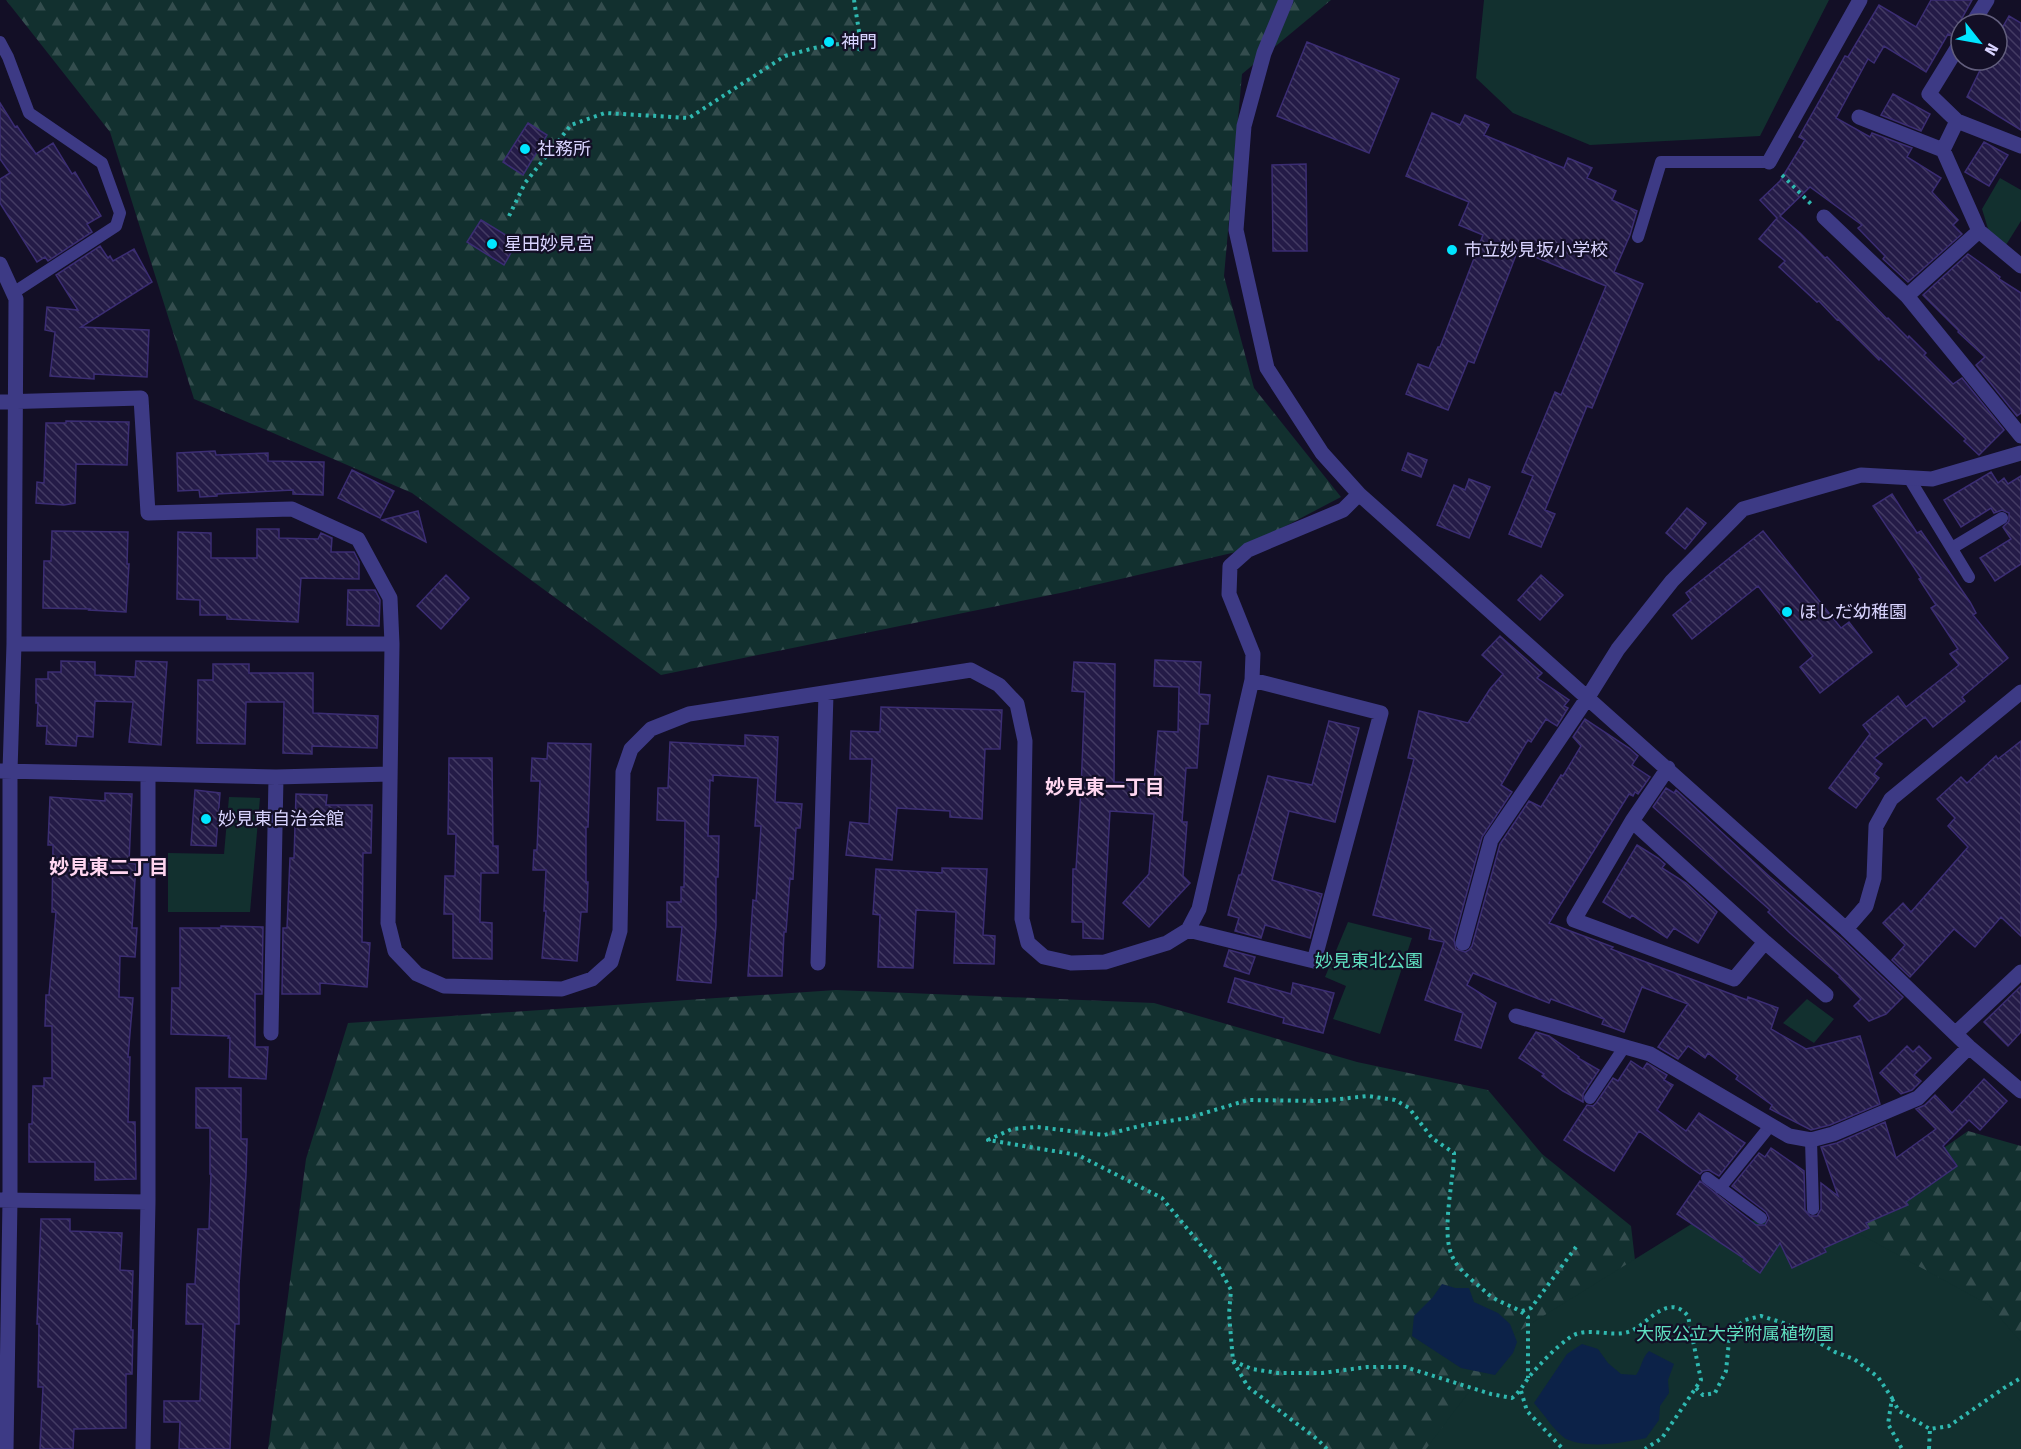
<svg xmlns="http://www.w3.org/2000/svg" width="2021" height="1449" viewBox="0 0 2021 1449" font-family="'Fira Sans','Noto Sans JP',sans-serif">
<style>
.forest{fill:url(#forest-firs)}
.park{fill:#12302f}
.water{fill:#0c2248}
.building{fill:url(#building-back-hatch);stroke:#3b2d73;stroke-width:1.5}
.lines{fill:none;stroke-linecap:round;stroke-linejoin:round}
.path{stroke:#2fb8b0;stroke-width:4;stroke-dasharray:3 4.5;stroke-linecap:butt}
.service{stroke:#3d3a85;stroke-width:12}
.minor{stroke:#3d3a85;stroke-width:15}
.poi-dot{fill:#00e5ff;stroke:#130f26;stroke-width:2}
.labels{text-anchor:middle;stroke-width:4.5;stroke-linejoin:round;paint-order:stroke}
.poi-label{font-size:18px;fill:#d9d4ff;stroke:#130f26;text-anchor:start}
.park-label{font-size:18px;fill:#5fe0c0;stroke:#130f26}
.neighbourhood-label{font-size:20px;font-weight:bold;fill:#ffd6f0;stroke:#130f26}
</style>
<defs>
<pattern id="forest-firs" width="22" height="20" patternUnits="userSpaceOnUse" patternTransform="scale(1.5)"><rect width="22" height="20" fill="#12302f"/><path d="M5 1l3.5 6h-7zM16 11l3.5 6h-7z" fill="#344d4e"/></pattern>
<pattern id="building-back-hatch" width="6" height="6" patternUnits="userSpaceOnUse" patternTransform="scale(1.5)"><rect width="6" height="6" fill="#241b47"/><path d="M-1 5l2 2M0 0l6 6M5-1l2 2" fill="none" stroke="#433b63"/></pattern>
</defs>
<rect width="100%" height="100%" fill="#130f26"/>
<path class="forest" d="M6,0H1331L1242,74L1224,276L1254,388L1341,497L1236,552L1065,592L661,675L412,493L194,399L110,132Z
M836,990L1154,1003L1357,1062L1488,1090L1542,1154L1631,1226L1640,1303L1547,1449H268L306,1159L348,1023Z
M1968,1131L2021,1146V1449H1684L1745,1287Z"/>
<path class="park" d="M1484,0H1829L1760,136L1590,145L1513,113L1476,78Z
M2000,178L2021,190V221L2006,245L1989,232L1982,209Z
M229,797L260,798L250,912H168V853L224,854Z
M1348,922L1412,938L1380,1034L1333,1019L1346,986L1325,977Z
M1807,999L1834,1019L1814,1043L1783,1023Z
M1706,1215L1858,1233L1989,1305L2021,1342V1449H1426L1511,1336Z"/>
<path class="water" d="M1442,1284L1455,1288H1469L1474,1302L1498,1313L1510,1324L1517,1342L1513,1353L1495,1375L1461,1368L1412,1336L1414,1316L1433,1297Z
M1582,1344L1598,1349L1608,1363L1621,1374L1636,1375C1642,1367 1641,1359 1649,1351L1674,1364L1668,1380L1669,1393L1660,1406L1659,1420L1646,1438C1622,1443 1589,1449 1566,1439C1554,1431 1544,1414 1534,1403L1567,1354Z"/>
<path class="building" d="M1931,0H1972L1961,20L1963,21L1962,24L1957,33L1953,37L1948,34L1926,72L1884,46L1874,63L1868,59L1836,118L1870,137L1872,133L1912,148L1907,157L1941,178L1932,192L1958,220L1953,225L1962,234L1908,282L1883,259L1885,256L1858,228L1862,225L1810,187L1780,216L1800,233L1825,258L1827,257L1887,319L1888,318L1908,338L1909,336L1926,353L1924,355L1953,384L1962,378L2004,430L1979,455L1964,441L1966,439L1880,358L1879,360L1838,319L1837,320L1819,301L1817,302L1779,267L1785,261L1759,239L1777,218L1760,200L1780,181L1805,140L1799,137L1845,56L1848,57L1879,5L1916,27Z
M2009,16L2021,23V130L1967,97L1985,60H1997V37Z
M1307,42L1399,79L1369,153L1277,116Z
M1893,94L1930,114L1921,131L1881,115Z
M0,103L15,127L17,126L36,154L53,143L72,174L75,172L101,216L87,224L92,232L48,261L45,257L37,262L0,203V179L10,173L0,159Z
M1432,113L1460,125L1465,115L1489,125L1484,135L1564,168L1568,158L1592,168L1587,178L1616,191L1612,200L1637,211L1630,235L1614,272L1643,284L1592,408L1587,406L1545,510L1555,514L1541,547L1509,534L1533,476L1522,472L1555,392L1561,395L1606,286L1518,250L1474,363L1468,361L1448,410L1406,394L1418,364L1429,368L1438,347H1440L1483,235L1459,225L1469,202L1406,176Z
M528,123L547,135L523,175L503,162Z
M1984,142L2008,155L1989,186L1965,172Z
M1306,164L1307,251H1273L1272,165Z
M481,220L517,242L504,265L467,242Z
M100,246L108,258L110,256L113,261L134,249L152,282L81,327L149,330L147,377L94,374V379L50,376L55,332L45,330L47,307L78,310L56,275Z
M1968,254L2000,277L1999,279L2021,293V413L2017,416L1976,365L1985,357L1958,332L1959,331L1923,295Z
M66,421L129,422L127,465L76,464L75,503L64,505L36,503L37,482L44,483L46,423H66Z
M215,451L216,455L268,453V461L324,462L323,495L293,494V490L217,494V496L200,497L199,490L178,491L177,453Z
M1408,453L1427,460L1421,477L1402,470Z
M352,470L394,491L380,518L338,498Z
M1991,472L1998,483L2004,478L2008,484L2021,476V564L1995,581L1980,558L2011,539L2003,527L2009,521V513L2002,510L1994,513L1991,508L1961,527L1944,500Z
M1469,479L1490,487L1469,538L1437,525L1454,485L1465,490Z
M1892,494L1917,533L1921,531L1970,602L1976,613L1973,615L2008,658L1962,697L1965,701L1933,727L1925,717L1874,758L1882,764L1874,774L1879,778L1856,808L1829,788L1870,734L1863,725L1898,696L1906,707L1959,665L1950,654L1958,649L1931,608L1936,605L1919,579L1921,578L1873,506Z
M1687,508L1706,523L1685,549L1666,533Z
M418,511L426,542L382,520Z
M257,529H279V538L318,539L321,533L332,538L331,552H354L359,562V579L301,578L298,622L227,619V615H200V600L177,599L178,532L211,533V558H257Z
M52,531L128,532L127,564H129L126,612L89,610L90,609L43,608L44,561H51Z
M1763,531L1841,628L1849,622L1872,652L1820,693L1800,667L1813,656L1758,586L1692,639L1673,615L1691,600L1686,593Z
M446,575L469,598L441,629L417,606Z
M1541,575L1563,595L1540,620L1518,600Z
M348,590H375L380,600L379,626L347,625Z
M1500,636L1542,673L1537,678L1569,700L1564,706L1568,708L1557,726L1546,719L1531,742L1528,740L1501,785L1512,792L1482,837L1454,940L1456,949L1465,952L1469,950L1472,946L1500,844L1529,801L1541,807L1561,775L1563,776L1581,746L1573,737L1585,719L1629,748L1638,756L1632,765L1650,777L1638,794L1635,792L1633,796L1629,794L1549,923L1613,947L1611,949L1747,1000L1748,997L1778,1008L1771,1029L1806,1049L1860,1036L1880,1104L1830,1125L1811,1130L1770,1109L1772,1105L1736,1079L1738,1076L1708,1053L1705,1058L1688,1046L1678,1059L1658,1047L1688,1004L1642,987L1624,1032L1602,1024L1604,1019L1551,999L1549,1003L1473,973L1467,985L1496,1003L1481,1048L1455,1040L1463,1013L1425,1000L1444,942L1429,939L1431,929L1373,915L1414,759L1408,758L1419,711L1468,723L1490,689L1503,674L1482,655Z
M1155,660L1201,662L1199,694L1210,695L1208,724H1200L1197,768H1186L1182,822H1187L1183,876L1190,883L1149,927L1123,903L1149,874L1154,814L1110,811L1103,939L1083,938V922H1072L1073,869H1076L1081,789L1085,692L1072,691L1074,662L1115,664L1114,782L1154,784L1158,731L1178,732L1179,687L1154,686Z
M61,661L95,662V675L135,677L136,661L167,662L161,745L129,742L133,702L95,701L93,737L77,736L76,746L46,744L47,726H37L38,703H36V679H48V672H61Z
M213,664H249V673H313V713L378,716L377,748L312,746V754L283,753L284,702H246L245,744L197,743L198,680H213Z
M881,707L1002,710L1000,749H985L982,819L950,817V811L897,808L892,860L846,855L850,822L869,824L872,759H850L851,731L880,732Z
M1329,721L1359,728L1335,822L1289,811L1272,880L1322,894L1310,938L1265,925L1261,938L1235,931L1239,918L1228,915L1239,875H1241L1268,776L1312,785Z
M745,735L778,737L775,802L802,804L800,828H796L793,879L790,878L786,932H784L782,976H748L753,900L756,901L761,826H755L758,778L713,775V781L710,780L708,836H719L718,877H716V925L711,983L677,980L682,927H667V902H681V887H684L685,821L657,820L658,788H668L670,742L745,746Z
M2021,741V936L2001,917L1975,947L1954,929L1910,977L1892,960L1905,945L1883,923L1903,903L1911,912L1968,847L1948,826L1955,818L1937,799L1961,777L1967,783L1996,756L1998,759Z
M548,743L591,744L588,827H586V882H588L587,912H581L577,961L542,958L546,911H544L546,870H533L534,850H537L540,781H531L532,758L547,759Z
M449,758H492L493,846H498V873H481L480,922L492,923V959L453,958V914H444L445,876H455L456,834H448Z
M1666,788L1674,793L1676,790L1770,877L1842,939L1903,997L1886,1014L1869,1021L1854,1006L1861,999L1839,977L1840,976L1790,933L1768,912L1770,910L1653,807Z
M195,790L220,793L216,846L191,845Z
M105,793L132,794L129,863L136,864L132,928H137L135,957L120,956L119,997L133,998L128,1057H130L128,1122H135L136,1179L95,1180V1162H29V1124H32L33,1086H44V1078H52V1026H45L46,995H49L56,912H52L53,845H48L50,797L105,801Z
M296,794L327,795L326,805H372L371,853H363L362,942L370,943L367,987L320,983V994H282L283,928H287L290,858H294Z
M1637,845L1658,858L1665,864L1662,868L1686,883L1717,912L1698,943L1674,928L1667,938L1632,915L1630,918L1603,902Z
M942,868L987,869L983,935L995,936L994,964L954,963L956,912L916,910L913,968L878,967L880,915L873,914L876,869L942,873Z
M221,926L263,927L262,994H255V1047H268L266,1079L229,1077L230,1038H228L229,1036L171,1034L172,988H180V928H221Z
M1229,950L1255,957L1249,974L1224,966Z
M1235,978L1291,994L1293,983L1334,993L1323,1033L1283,1023L1284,1018L1228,1002Z
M2021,986V1032L2008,1046L1984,1022Z
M1536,1032L1549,1036L1579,1057L1578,1058L1599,1070L1583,1094V1102L1563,1091L1542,1076L1544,1074L1519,1058Z
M1907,1046L1913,1052L1919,1046L1931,1058L1914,1075L1921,1081L1912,1090L1901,1094L1880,1073Z
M1631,1061L1643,1069L1647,1063L1667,1075L1664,1080L1673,1085L1657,1110L1686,1131L1699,1113L1745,1143L1719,1176L1709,1170L1703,1171L1700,1174L1639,1131L1614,1171L1564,1140L1587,1105L1593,1106L1596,1103L1613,1078L1618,1081Z
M1984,1079L2007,1101L1980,1130L1969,1120L1943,1146L1957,1166L1906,1202L1908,1205L1866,1223L1869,1228L1824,1248L1826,1252L1792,1268L1780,1243L1760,1273L1743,1261L1745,1259L1677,1214L1700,1181L1756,1225H1765L1769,1218L1766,1212L1732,1186L1759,1153L1765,1157L1771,1148L1804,1171L1805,1210L1810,1216H1817L1821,1209V1183L1838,1196L1821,1147L1837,1143L1885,1122L1896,1158L1936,1129L1916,1109L1925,1105L1935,1095L1952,1113Z
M196,1088H241V1139H247L246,1175L239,1285V1324H235L230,1449H179L180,1422H164V1401H200L203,1324H186L187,1284H195L198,1229H209L211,1174H210V1128H196Z
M41,1219H70V1231L122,1233L120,1270L133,1271L131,1330H133L132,1374H126V1428L74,1429L73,1449H40L43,1387H38L39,1324H37Z"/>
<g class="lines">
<path class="path" d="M1782,175L1813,206
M509,216L525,183L571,125L605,113L689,118L785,56L814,48L839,44L862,50L854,0
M1522,1311L1531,1308L1576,1247
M1233,1361L1252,1369L1278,1373H1322L1367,1367H1405L1491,1394L1512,1398C1520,1392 1523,1385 1529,1377C1540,1364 1555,1348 1569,1338C1587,1324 1613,1340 1633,1330C1650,1321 1669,1293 1688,1316L1701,1380L1662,1438L1645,1449
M1696,1388L1703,1395L1715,1393L1726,1371L1729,1341L1733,1329L1745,1320L1761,1316L1787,1324L1835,1352L1854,1359L1878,1377L1892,1398L1888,1424L1902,1449
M1521,1391L1527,1411L1563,1449
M1892,1399L1899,1411L1930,1429L1949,1426L2004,1388L2021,1378
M1327,1449L1317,1439L1248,1387L1233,1361L1229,1314L1231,1290L1218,1266L1162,1198L1078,1155L988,1140L1012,1129L1037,1127L1104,1135L1144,1125L1188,1118L1248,1100L1321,1101L1368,1096L1395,1100L1409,1108L1432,1138L1454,1153C1454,1180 1440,1234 1453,1258C1460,1272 1476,1283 1488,1294C1500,1304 1516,1306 1528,1317V1378
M1929,1449L1930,1429"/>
<path class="service" d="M0,42L8,57L29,113L102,163L120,213L116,226L13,293
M1638,237L1661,162H1769
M1909,478L1969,577
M1952,548L2002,518
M1590,1098L1625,1046
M1811,1140L1813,1209
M1707,1178L1761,1218
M1720,1188L1770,1126"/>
<path class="minor" d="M1286,0L1264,53L1244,126L1236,230L1267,368L1322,453L1359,494
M1972,24L1987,0
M1859,117L1943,150
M1957,121L1929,94L1961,42
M1769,162L1860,0
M1824,217L1907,296
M1979,231L1943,150L1957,121L2021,146
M0,264L16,299L14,644
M2021,266L1979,231L1907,296L2021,436
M0,402L141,398L148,513L292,509L358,539L390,598L392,644L388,923L395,951L417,974L444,986L562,989L592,979L611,962L620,931L623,772L631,749L651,729L689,714L971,670L999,685L1017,704L1025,741L1022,919L1028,943L1044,957L1071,963L1105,962L1167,943L1188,930L1199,909L1252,680L1253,654L1229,594L1230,566L1248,550L1343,510L1359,494L1846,929L1969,1047L2021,1091
M0,771L148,774
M1632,821L1765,942L1734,979L1574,920L1632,821L1668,768
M1846,929L1866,906L1874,878L1876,826L1891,799L2021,692
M1188,930L1314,961L1381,713L1252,680
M1765,942L1826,995
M1463,943L1491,840L1588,697L1618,649L1672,581L1743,509L1861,475L1932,479L2021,453
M818,963L826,694
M1516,1016L1650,1054L1789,1136L1811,1140L1833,1134L1918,1098L1969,1047
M271,1033L276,777
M1956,1033L2021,972
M1,1200L148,1202
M6,1449L10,1200V771L14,644H392
M143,1449L148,1202V774L276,777L390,774"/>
</g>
<g class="poi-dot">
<circle cx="829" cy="42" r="6"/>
<circle cx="525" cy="149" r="6"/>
<circle cx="492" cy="244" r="6"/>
<circle cx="1452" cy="250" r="6"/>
<circle cx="1787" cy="612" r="6"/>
<circle cx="206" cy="819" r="6"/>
</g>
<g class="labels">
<g class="poi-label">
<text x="841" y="48">神門</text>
<text x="537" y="155">社務所</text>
<text x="504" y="250">星田妙見宮</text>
<text x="1464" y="256">市立妙見坂小学校</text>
<text x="1799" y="618">ほしだ幼稚園</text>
<text x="218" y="825">妙見東自治会館</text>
</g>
<g class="park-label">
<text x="1369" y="967">妙見東北公園</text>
<text x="1735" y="1340">大阪公立大学附属植物園</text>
</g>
<g class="neighbourhood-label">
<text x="1105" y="794">妙見東一丁目</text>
<text x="109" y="874">妙見東二丁目</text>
</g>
</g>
<g transform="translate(1979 42) rotate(121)"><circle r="28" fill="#130f26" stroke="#625e7d" stroke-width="1.5"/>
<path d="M0-4.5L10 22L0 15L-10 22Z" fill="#00e5ff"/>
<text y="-9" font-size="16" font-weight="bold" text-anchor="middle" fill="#d9d4ff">N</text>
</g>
</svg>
